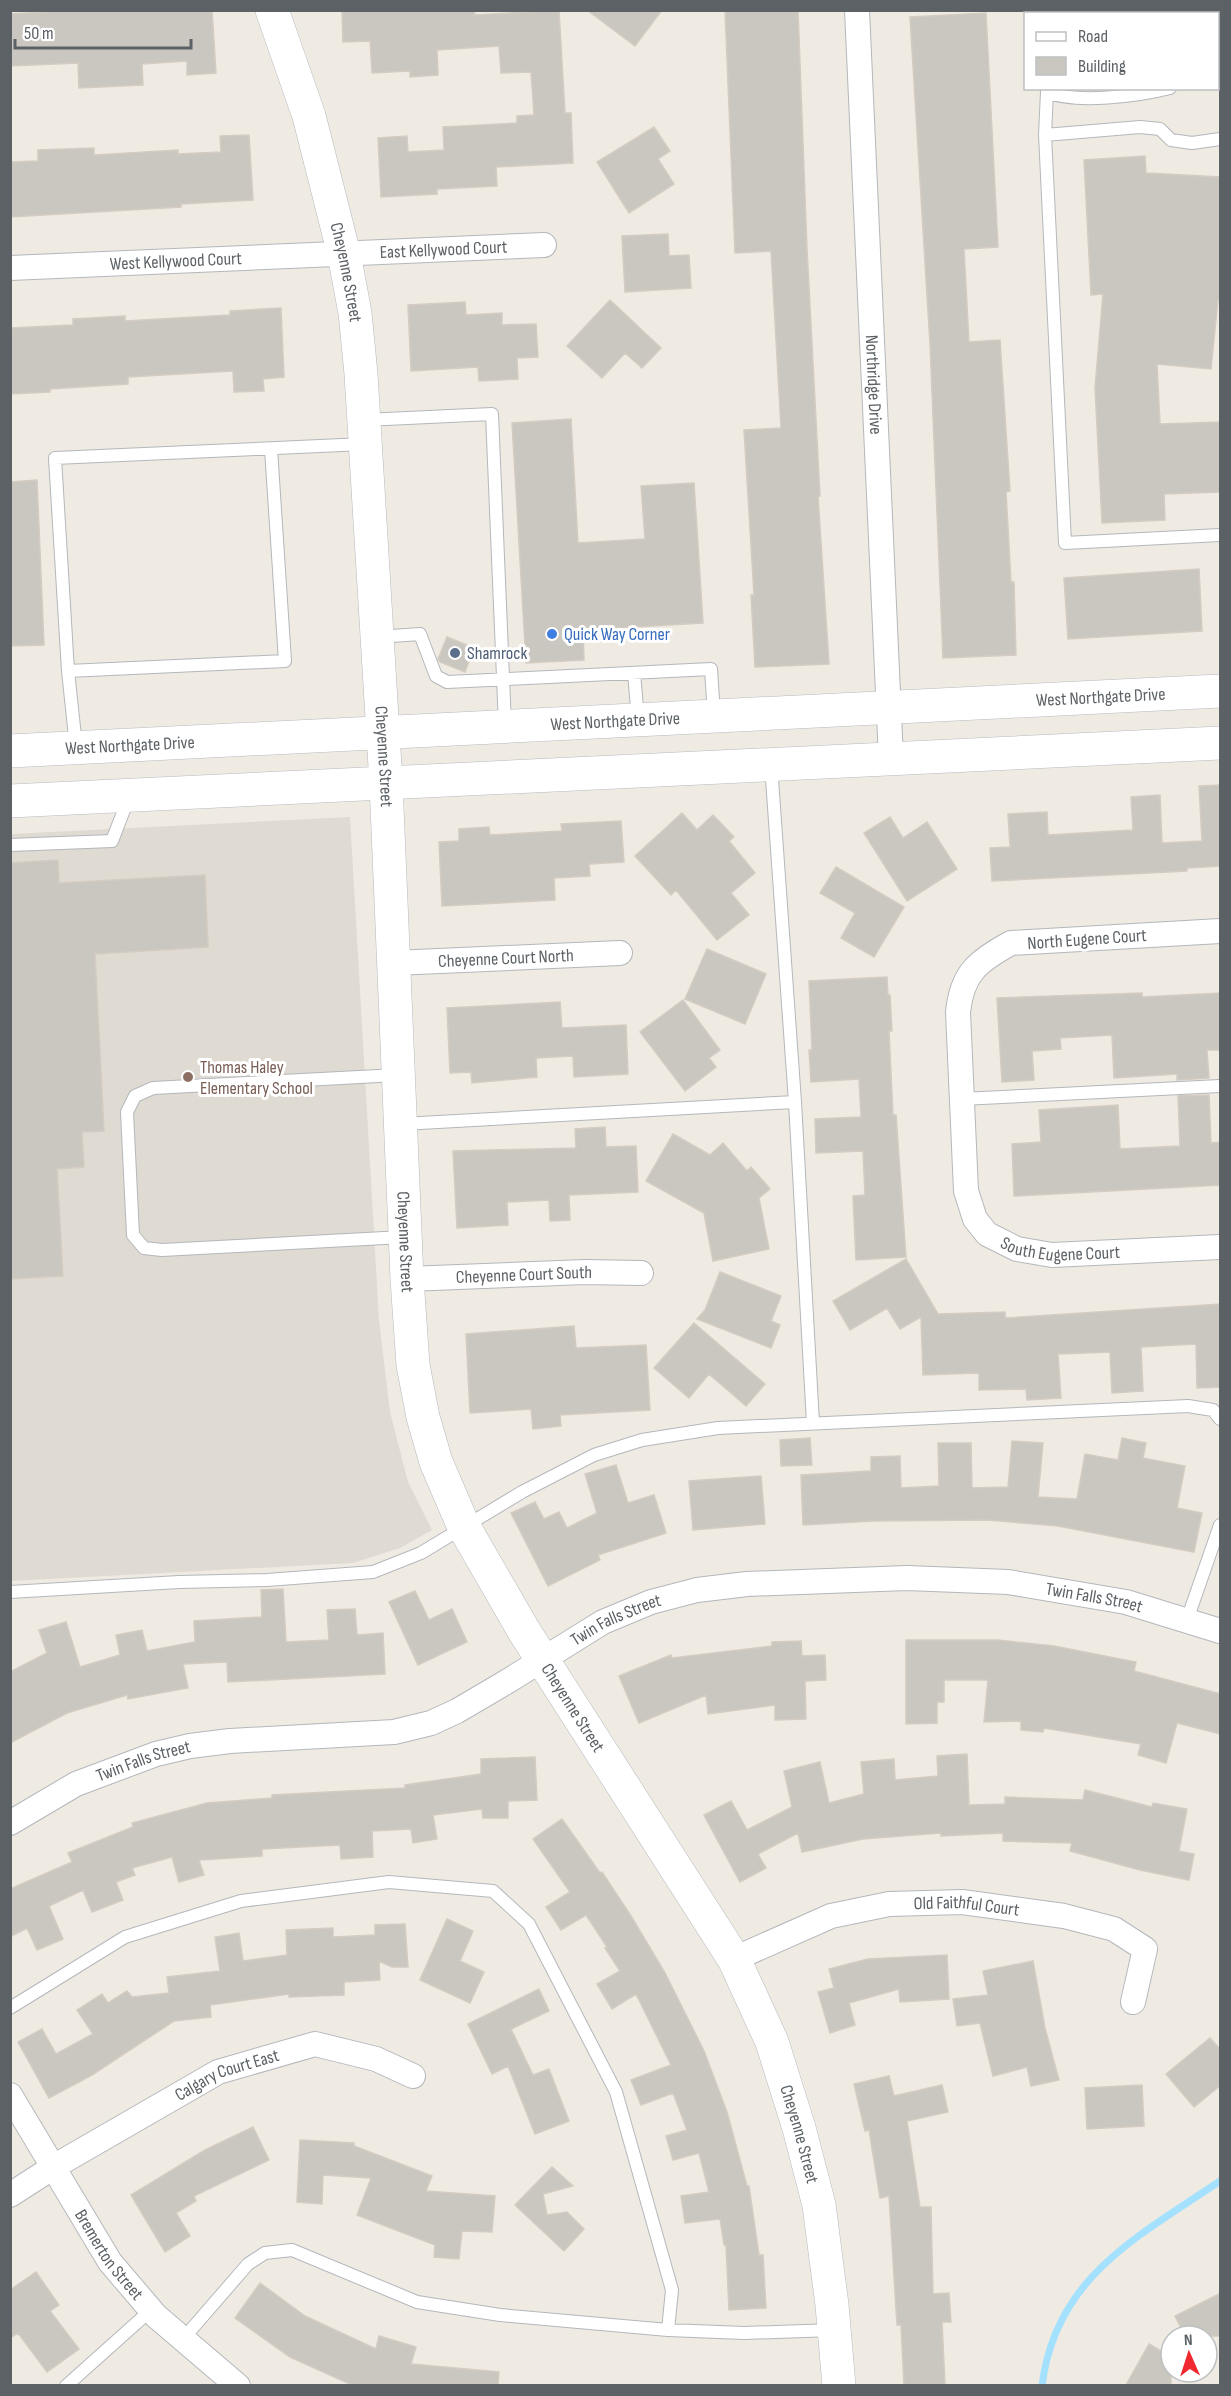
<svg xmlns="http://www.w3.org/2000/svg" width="1231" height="2396" viewBox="0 0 1231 2396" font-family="'Sofia Sans Condensed',sans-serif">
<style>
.education{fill:#dfdad2}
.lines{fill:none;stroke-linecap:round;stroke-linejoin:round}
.stream{stroke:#a3e1ff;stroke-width:7}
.building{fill:#cac6c0;stroke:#d4ccc1;stroke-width:1.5}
.lane-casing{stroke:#b4b7bb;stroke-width:14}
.street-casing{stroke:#b4b7bb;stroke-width:26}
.secondary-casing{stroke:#b5b9be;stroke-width:34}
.lane{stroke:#fff;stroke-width:12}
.street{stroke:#fff;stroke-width:24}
.secondary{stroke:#fff;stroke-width:33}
.shop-dot{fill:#3f7fe0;stroke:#fff;stroke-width:2}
.service-dot{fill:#5c6f8a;stroke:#fff;stroke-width:2}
.education-dot{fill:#8d6e63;stroke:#fff;stroke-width:2}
.labels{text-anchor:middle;stroke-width:6;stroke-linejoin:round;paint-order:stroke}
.street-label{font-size:18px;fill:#5b6165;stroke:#fff}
.shop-label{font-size:18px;fill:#366cbe;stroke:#fff;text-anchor:start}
.service-label{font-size:18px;fill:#4e5e75;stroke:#fff;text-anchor:start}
.education-label{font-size:18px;fill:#785e54;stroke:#fff;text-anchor:start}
</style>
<rect width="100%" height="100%" fill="#efebe3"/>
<path class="education" d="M350,817L379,1320L390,1412L408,1482L432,1530L400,1548L353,1563L11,1581V834Z"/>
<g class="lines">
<path class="stream" d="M1042,2386C1055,2277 1139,2236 1220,2181"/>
</g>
<path class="building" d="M74,10H212L216,73L187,75V61L142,64L143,85L79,88L78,63L10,66V14Z
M342,10H474L475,15L559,10L565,113H571L573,163L496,167L497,186L437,189V194L381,197L378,138L407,136L408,152L444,150L443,127L517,123V116L534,115L531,72L501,73L499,46L437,50L438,75L410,77V71L372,73L370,41L343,42Z
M587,10H662L635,46Z
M725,10H798L807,249L820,496H818L829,664L755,667L751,595H754L744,430L781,428L771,251L735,253Z
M986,13L998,247L964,249L969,342L1000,340L1010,491L1006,492L1011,582H1014L1016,655L943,658L930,344L910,17Z
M654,127L670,151L658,159L674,184L629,213L597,162Z
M249,135L253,200L181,204V207L10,217V162L38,161V150L94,148V155L178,150V154L221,152L220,136Z
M1145,156L1146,173L1221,177V301L1218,300L1211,369L1157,364L1160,424L1221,422V492L1164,494L1165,520L1102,523L1095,388L1103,294L1091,295L1084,160Z
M668,234L669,256L689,255L691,288L625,292L622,236Z
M610,300L661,348L642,368L625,353L602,378L567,346Z
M465,302L466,315L502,313V325L536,324L538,357L517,358L518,379L479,381L478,367L411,371L408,305Z
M281,308L284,377L263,379L264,391L234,392L233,371L128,377V384L50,389V392L10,394V328L73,325V319L125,316V321L230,315V311Z
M571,419L578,543L645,539L641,486L694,483L703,623L583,630L584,660L526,663L512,423Z
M37,480L44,645L10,646V482Z
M1199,569L1202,631L1068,639L1064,578Z
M447,637L474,648L465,672L440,662L438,659Z
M1221,785V866L1187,868V871L992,881L990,848L1010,847L1008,814L1047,812L1048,835L1133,830L1131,797L1160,795L1162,843L1202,841L1199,786Z
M682,813L697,830L713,815L734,837L729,841L755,873L731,893L749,915L717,940L676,890L671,895L635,856Z
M890,817L903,838L927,822L957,869L907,901L864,833Z
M621,821L624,862L589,864L590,876L554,878L555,900L442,906L439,842L459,841V829L489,827L490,835L562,831L561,824Z
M58,860L59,883L205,875L208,947L95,954L104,1131L82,1132L84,1167L57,1169L63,1276L10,1279V863Z
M836,867L904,907L874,957L841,938L855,913L820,893Z
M707,949L766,974L745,1024L685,999Z
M887,977L888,995H890L892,1031H889L893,1115H896L906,1257L856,1260L853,1196L865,1195L863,1151L816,1153L815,1119L861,1117L859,1079L811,1082L809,1050H812L809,981Z
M1142,993V997L1221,993V1050H1207L1209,1078L1177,1080V1074L1114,1078L1112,1035L1060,1038L1061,1049L1032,1051L1034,1080L1002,1082L997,998Z
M683,1000L720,1050L709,1058L716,1067L685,1091L640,1032Z
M560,1002L562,1028L626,1025L628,1074L574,1077L573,1056L536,1058L537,1077L472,1083L471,1072L450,1073L447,1008Z
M1209,1095L1211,1143L1221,1142V1185L1014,1196L1012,1144L1041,1142L1039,1110L1118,1105L1120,1149L1180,1146L1178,1096Z
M605,1127L606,1147L636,1146L638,1192L569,1195L570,1220L550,1221L549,1200L507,1202L508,1225L457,1228L453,1151L576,1148L575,1129Z
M673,1134L710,1155L723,1143L747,1171L751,1167L770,1189L759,1198L769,1249L713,1261L704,1213L646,1181Z
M906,1259L938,1314L1005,1312V1318L1221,1304V1387L1197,1388L1196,1344L1141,1347L1143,1391L1112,1393L1110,1352L1058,1354L1061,1398L1027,1400L1026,1389L979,1390V1373L923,1375L921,1317L900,1329L887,1308L850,1330L833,1301Z
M720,1272L781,1296L771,1321L780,1325L771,1348L697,1319L705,1310Z
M694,1323L765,1384L746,1406L709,1374L689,1398L654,1368Z
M574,1326L576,1348L646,1345L650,1410L560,1415L561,1426L533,1429L531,1409L470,1413L466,1334Z
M810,1438L812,1465L781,1466L780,1440Z
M1122,1438L1146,1443L1143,1458L1185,1466L1177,1508L1202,1513L1194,1552L1058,1526L987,1520L874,1521L803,1525L801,1475L871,1471V1457L900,1456L901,1488L939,1486L938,1443H971L972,1488L1008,1487L1012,1441L1043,1443L1038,1497L1077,1499L1085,1454L1118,1460Z
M616,1465L628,1503L654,1495L666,1533L598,1555L600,1560L548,1586L511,1513L535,1502L544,1519L559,1512L567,1528L597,1513L585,1474Z
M761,1476L765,1524L693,1530L689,1481Z
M283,1589L286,1642L329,1640L327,1610L355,1609L357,1635L383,1633L385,1674L228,1682L227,1662L183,1664L188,1688L128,1699L127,1695L67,1713L10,1743V1672L47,1653L39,1630L66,1622L80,1667L120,1655L116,1635L142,1630L147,1651L195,1642L194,1621L262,1617L261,1590Z
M415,1591L429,1620L452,1609L467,1642L418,1665L389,1602Z
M906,1640H998L1054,1646L1136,1662L1134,1671L1221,1694V1734L1177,1723L1166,1763L1138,1755L1141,1744L1044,1728L1043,1732L1021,1730V1721L984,1722L988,1680H944V1702H937V1723L906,1724Z
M801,1641L802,1656L825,1655L826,1680L805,1681L806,1719L775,1720V1705L708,1714L706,1695L639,1723L619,1676L671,1655L672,1658L772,1646V1642Z
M967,1754L969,1805L1005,1804V1797L1083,1800L1085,1790L1152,1807L1153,1803L1187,1809L1179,1851L1194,1854L1189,1880L1140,1870L1070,1851L1072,1843L1003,1841V1833L941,1836V1833L863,1839L802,1852L798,1833L758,1854L766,1868L740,1882L704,1815L731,1801L747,1830L792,1807L784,1771L820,1762L829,1803L864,1794L861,1762L894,1759L895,1780L938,1776L937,1756Z
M535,1757L537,1800L508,1801V1818H483L482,1809L433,1815L437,1839L413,1843L411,1829L372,1831L373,1857L341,1859L340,1845L262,1849V1856L199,1860L204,1875L179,1882L172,1857L132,1868L135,1875L116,1882L123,1900L92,1912L83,1890L49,1906L63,1939L37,1950L27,1928L10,1937V1889L72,1862L68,1853L133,1827L132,1823L207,1803L272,1798V1795L405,1788V1785L481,1774V1759Z
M562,1819L600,1873L602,1872L631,1916L664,1971L704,2051L727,2112L747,2186H749L759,2255H763L766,2308L729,2310L726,2245H724L720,2219L685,2223L681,2196L709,2192L699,2153L673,2160L666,2136L687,2130L673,2093L641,2105L631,2080L671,2065L636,1994L612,2009L597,1984L620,1971L605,1948L607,1947L586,1915L561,1930L546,1907L570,1892L533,1839Z
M447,1919L473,1931L460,1961L484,1972L470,2003L420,1980Z
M405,1924L408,1967H392L379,1961L380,1980L344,1982V1995L289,1997V1994L210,2005L211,2017L174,2021L92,2075L49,2098L18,2042L42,2029L56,2054L93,2034L77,2010L102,1994L108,2003L127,1991L132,1997L169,1993L167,1977L220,1971L215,1937L239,1933L243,1961L287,1955L286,1930L333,1928V1937L375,1935V1925Z
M947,1955L949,1999L900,2002L899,1989L849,2003L855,2025L830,2033L818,1992L834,1988L829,1969L868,1959Z
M1033,1961L1045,2028L1059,2080L1031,2086L1027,2067L993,2076L980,2023L957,2026L953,1999L988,1995L983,1971Z
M539,1989L549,2011L511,2029L533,2075L549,2069L569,2121L535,2134L508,2066L492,2074L468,2024Z
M1210,2038L1221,2050V2085L1194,2107L1166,2074Z
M889,2076L894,2096L942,2085L948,2112L907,2121L920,2207H931L933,2294L949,2293L951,2322H942L945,2385H904L901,2325H897L889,2196L880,2198L869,2130L865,2131L854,2084Z
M1142,2085L1144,2126L1087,2129L1085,2088Z
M253,2127L269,2160L194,2196L196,2201L176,2213L190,2236L165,2252L131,2195L205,2150Z
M300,2140L354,2143V2146L432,2176L426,2191L495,2196L492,2232L462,2231L459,2259L434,2257L435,2245L357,2215L371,2178L323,2175L322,2204L297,2202Z
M552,2167L573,2186L543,2194L547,2215L567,2212L584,2229L564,2251L515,2205Z
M36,2272L59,2305L50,2311L79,2349L47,2372L18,2333L10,2338V2290Z
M260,2283L305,2316L376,2349L379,2336L416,2347L411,2364L499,2372L498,2385H352L290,2357L235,2318Z
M1221,2293V2336H1185L1175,2316Z
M1149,2344L1171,2357V2385H1126Z"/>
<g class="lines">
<g class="lane-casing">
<path id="lane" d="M1042,10V14
M1218,76L1220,75
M1047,88V92C1076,104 1139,96 1170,88
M1045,135L1047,92
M1220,139L1192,143L1171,140L1160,129L1140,127L1045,135L1065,543L1220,535
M365,420L492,414L505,725
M378,637L420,634L436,676L447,682L711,669L714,715
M68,671L285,661L271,449
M634,673L638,719
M76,746L68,671L55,458L364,444
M771,765L795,1102
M10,845L112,841L129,797
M397,1075L153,1088L135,1096L127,1112L133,1235L144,1248L162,1250L403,1237
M961,1099L1220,1086
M402,1124L795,1102L813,1423
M10,1592L179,1582L267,1580L373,1572L421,1553L522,1492L594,1455L642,1440L718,1428L1188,1406L1213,1410L1220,1419
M1187,1620L1220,1525
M10,2008L125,1937L241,1901L389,1882L493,1891L529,1924L616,2092L672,2290L668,2330L744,2333L834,2330
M183,2339L248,2264L265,2253L292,2250L417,2302L500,2315L668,2330
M66,2386L151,2310"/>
</g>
<g class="street-casing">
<g id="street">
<path id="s1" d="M857,10L891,759"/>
<path id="s2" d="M10,268L544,245"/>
<path id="s3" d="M1220,931L1011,943C978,961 962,973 958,1012L966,1191L975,1219L987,1234L1017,1249L1052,1255L1220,1247"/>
<path id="s4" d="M394,963L620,953"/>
<path id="s5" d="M407,1279L585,1272L641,1273"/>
<path id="s6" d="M10,1823L76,1784L156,1754L190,1746L230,1741L394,1732L431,1723L457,1711L508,1681L603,1622L651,1602L697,1590L747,1584L907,1578L1008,1582L1126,1602L1220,1631"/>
<path id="s7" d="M734,1959L831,1916L889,1904L962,1902L1064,1916L1114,1929L1145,1949L1133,2002"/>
<path id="s8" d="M10,2095L110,2262L156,2316L238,2386"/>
<path id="s9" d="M10,2195L55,2166L218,2072L315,2044L376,2059L413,2076"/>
</g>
</g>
<g class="secondary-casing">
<g id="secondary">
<path id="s10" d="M272,10L309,116L344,254L355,313L361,374L386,783L407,1279L413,1365L423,1417L436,1462L464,1527L524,1631L734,1959L772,2042L799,2128L819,2205L832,2305L839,2386"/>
<path id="s11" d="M10,751L1220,691"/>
<path d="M10,801L1220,743"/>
</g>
</g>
<use href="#lane" class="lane"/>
<use href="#street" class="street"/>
<use href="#secondary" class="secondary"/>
</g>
<circle class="shop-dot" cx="552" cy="634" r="6"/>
<circle class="service-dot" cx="455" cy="653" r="6"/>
<circle class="education-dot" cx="188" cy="1077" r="6"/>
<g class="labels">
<g class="street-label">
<text dy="6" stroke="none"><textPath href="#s2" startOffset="434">East Kellywood Court</textPath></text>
<text dy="6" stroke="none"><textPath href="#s2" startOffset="166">West Kellywood Court</textPath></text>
<text dy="6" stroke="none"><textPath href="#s10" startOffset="273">Cheyenne Street</textPath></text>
<text dy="6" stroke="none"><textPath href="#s1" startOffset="375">Northridge Drive</textPath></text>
<text dy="6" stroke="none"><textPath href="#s11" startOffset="1092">West Northgate Drive</textPath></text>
<text dy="6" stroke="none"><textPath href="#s11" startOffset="606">West Northgate Drive</textPath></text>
<text dy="6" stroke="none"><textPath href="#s11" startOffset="120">West Northgate Drive</textPath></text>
<text dy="6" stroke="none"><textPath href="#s10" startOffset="759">Cheyenne Street</textPath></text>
<text transform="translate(1087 939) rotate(-4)" y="6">North Eugene Court</text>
<text dy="6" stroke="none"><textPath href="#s4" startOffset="112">Cheyenne Court North</textPath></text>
<text dy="6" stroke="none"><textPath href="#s10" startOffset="1245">Cheyenne Street</textPath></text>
<text dy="6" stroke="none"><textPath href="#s3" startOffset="606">South Eugene Court</textPath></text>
<text dy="6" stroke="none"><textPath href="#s5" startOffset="117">Cheyenne Court South</textPath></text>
<text dy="6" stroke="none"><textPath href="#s6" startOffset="1138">Twin Falls Street</textPath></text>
<text dy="6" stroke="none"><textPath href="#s6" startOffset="652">Twin Falls Street</textPath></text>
<text dy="6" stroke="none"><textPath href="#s10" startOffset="1750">Cheyenne Street</textPath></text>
<text dy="6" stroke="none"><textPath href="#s6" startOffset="148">Twin Falls Street</textPath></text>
<text dy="6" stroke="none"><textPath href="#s7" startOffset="243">Old Faithful Court</textPath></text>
<text dy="6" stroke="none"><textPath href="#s9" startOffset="249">Calgary Court East</textPath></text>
<text dy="6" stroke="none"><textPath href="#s10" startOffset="2236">Cheyenne Street</textPath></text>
<text dy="6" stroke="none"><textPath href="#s8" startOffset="188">Bremerton Street</textPath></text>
</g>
<g class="shop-label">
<text x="564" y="640">Quick Way Corner</text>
</g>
<g class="service-label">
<text x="467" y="659">Shamrock</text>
</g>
<g class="education-label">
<text x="200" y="1073">Thomas Haley<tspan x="200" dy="21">Elementary School</tspan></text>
</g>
</g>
<rect width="1231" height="2396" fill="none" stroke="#5b6165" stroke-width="24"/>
<rect x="1024" y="12" width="195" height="78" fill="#ffffff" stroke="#bdc0c1" stroke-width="1.5"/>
<rect x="1036" y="32" width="30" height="9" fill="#ffffff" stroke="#bdc0c1" stroke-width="1.5"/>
<text x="1078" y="42" font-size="18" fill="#5b6165">Road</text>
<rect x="1036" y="57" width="30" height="18" fill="#cac6c0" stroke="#bdc0c1" stroke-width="1.5"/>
<text x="1078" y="72" font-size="18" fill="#5b6165">Building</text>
<g transform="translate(1189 2354) rotate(357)"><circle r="28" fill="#ffffff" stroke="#bdc0c1" stroke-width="1.5"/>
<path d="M0-4.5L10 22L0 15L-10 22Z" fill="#ef292f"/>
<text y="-9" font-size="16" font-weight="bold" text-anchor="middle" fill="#5b6165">N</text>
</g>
<path d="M15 39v9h176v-9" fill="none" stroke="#5b6165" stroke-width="3"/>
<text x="24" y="39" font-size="18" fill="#5b6165" stroke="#ffffff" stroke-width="4.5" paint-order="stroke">50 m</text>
</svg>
